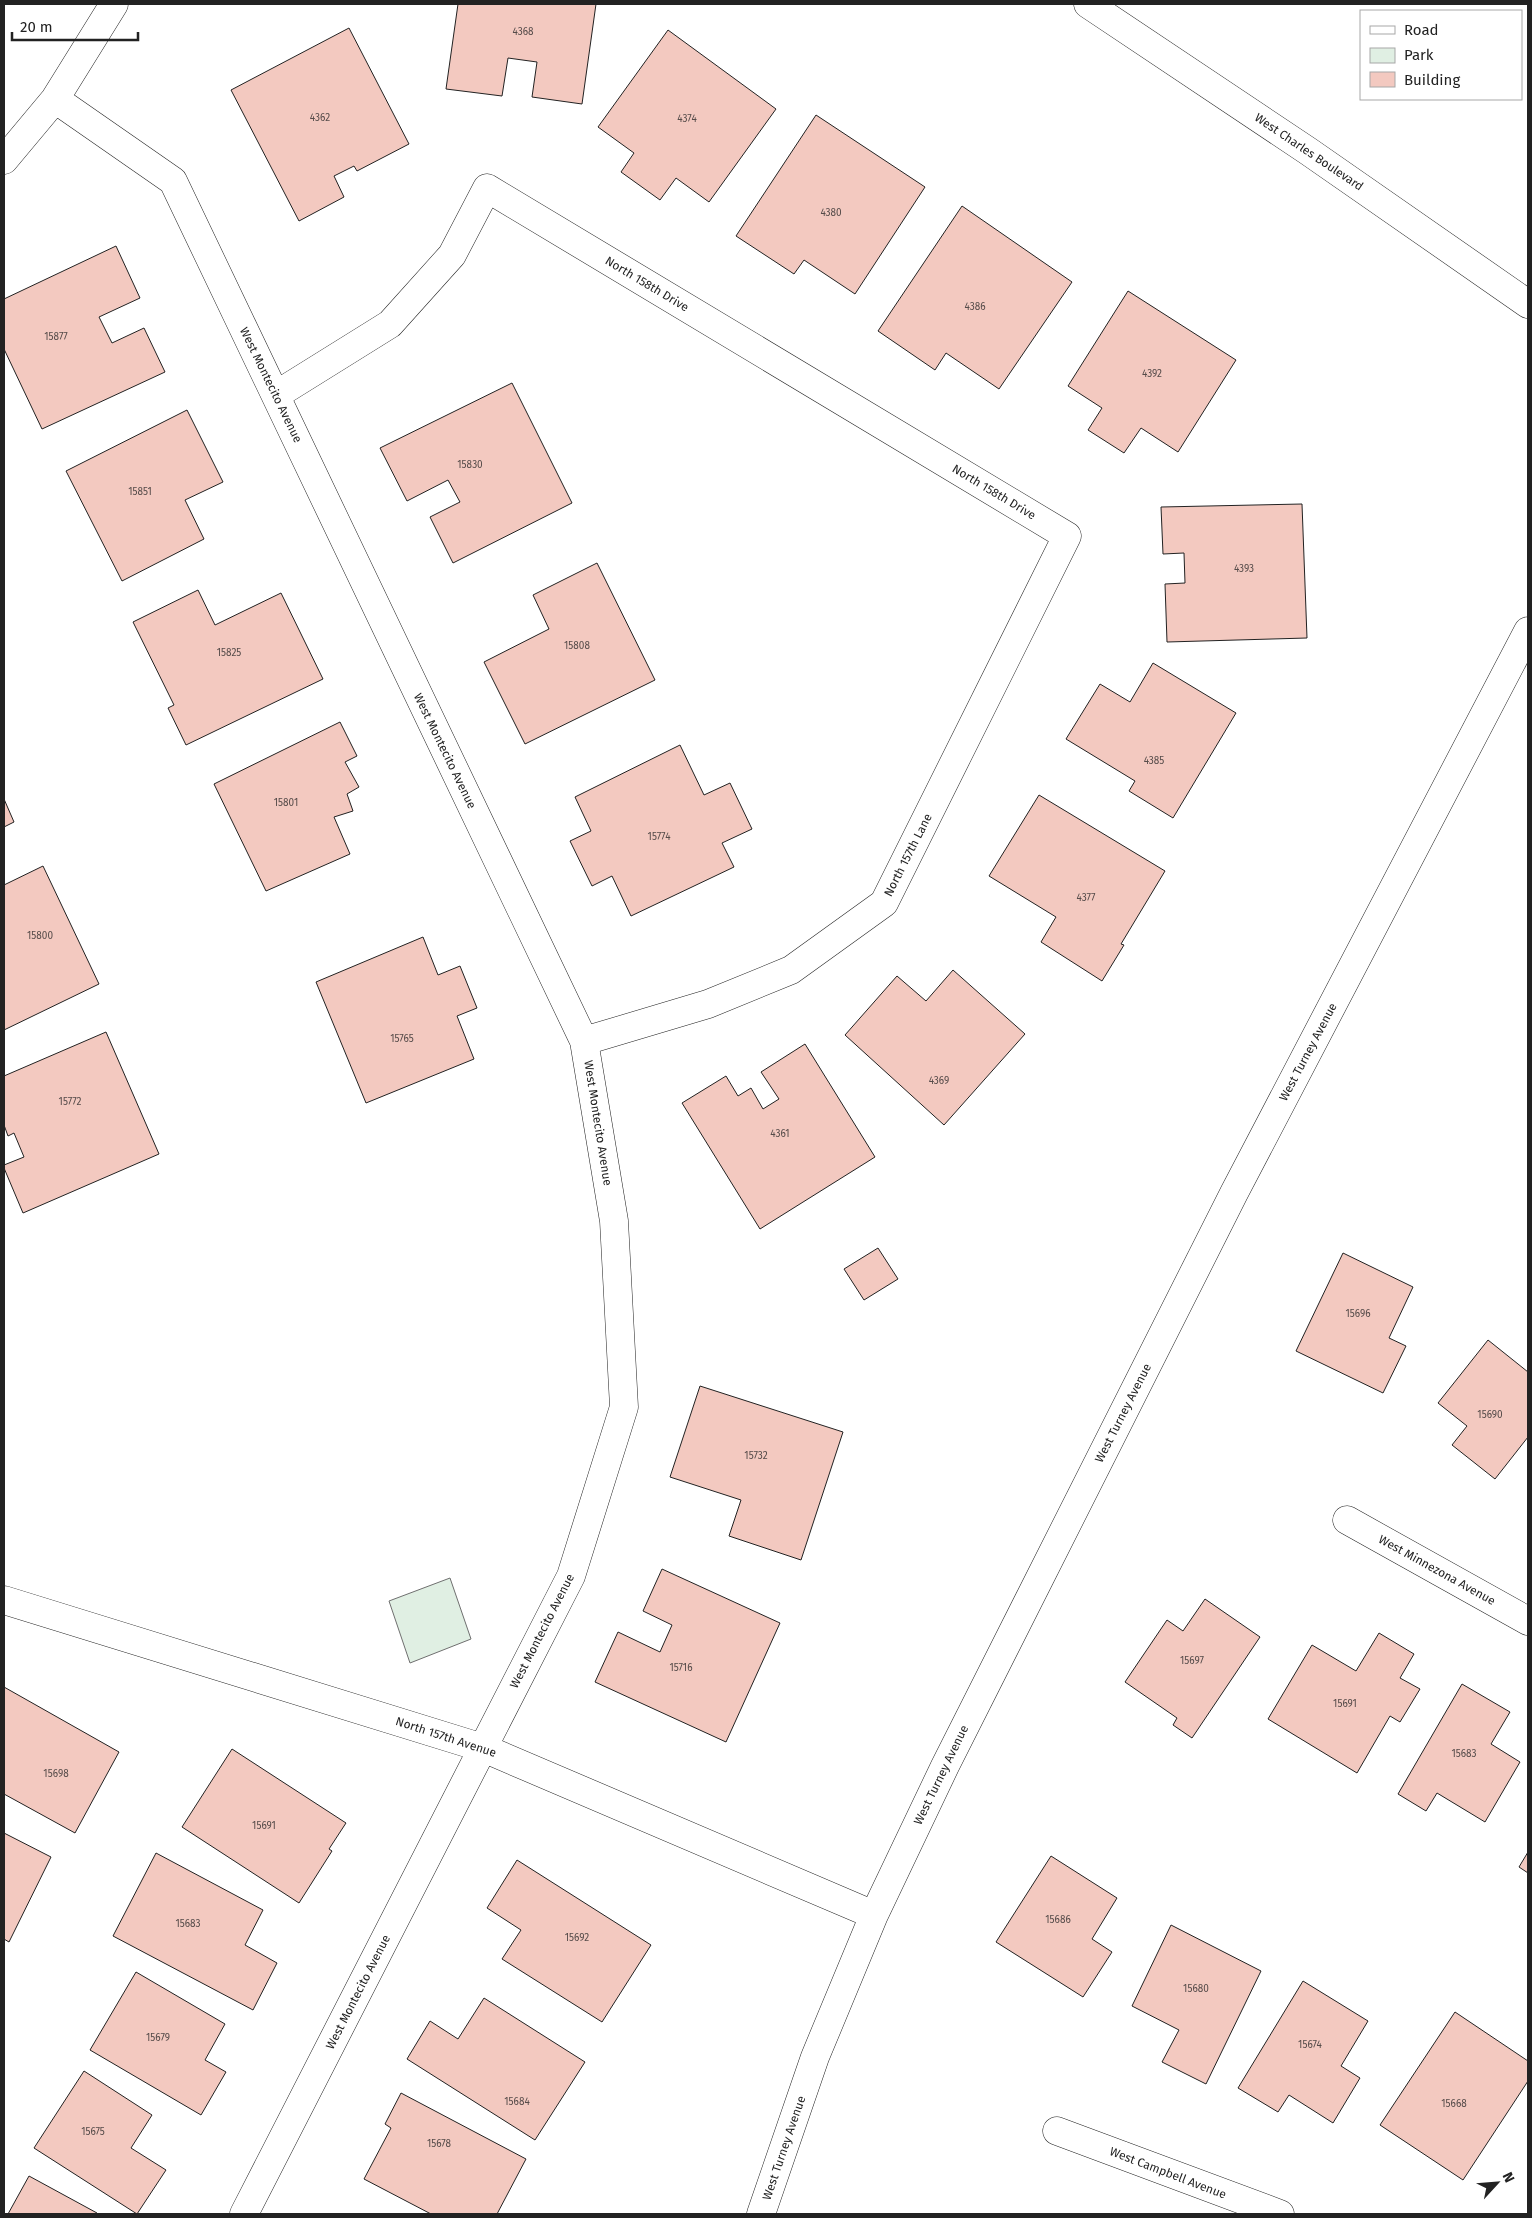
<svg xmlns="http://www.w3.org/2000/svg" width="1532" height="2218" viewBox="0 0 1532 2218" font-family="'Fira Sans',sans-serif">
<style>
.green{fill:#e0efe3;stroke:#6f6f6f}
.building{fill:#f3c9c0;stroke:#222}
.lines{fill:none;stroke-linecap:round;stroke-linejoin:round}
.minor-casing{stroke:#222;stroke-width:29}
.minor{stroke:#fff;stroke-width:28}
.labels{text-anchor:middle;stroke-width:4;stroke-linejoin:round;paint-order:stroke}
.number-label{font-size:10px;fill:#564c4a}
.street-label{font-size:12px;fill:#222;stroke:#fff}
</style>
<rect width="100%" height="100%" fill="#fff"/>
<path class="green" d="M450,1578L471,1639L410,1663L389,1601Z"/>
<path class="building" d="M458,4H596L582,104L532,97L537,62L508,58L502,96L446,89Z
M349,28L409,144L357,171L354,166L334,176L344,197L299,221L231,90Z
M668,30L776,109L709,202L676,178L660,200L621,172L634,153L598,127Z
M816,115L925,187L855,294L804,260L794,274L736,236Z
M962,206L1072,282L999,389L946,353L935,370L878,331Z
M116,246L140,298L99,317L112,343L144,328L165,372L42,429L4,349V299Z
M1128,291L1236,360L1178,452L1141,428L1124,453L1088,430L1102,408L1068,386Z
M512,383L572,503L453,563L430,517L460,502L448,480L407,501L380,448Z
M187,410L223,482L185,500L204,539L122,581L66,471Z
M1302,504L1307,638L1167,642L1165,584L1185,583L1184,553L1163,554L1161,507Z
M597,563L655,680L525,744L484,662L549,629L533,595Z
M198,590L215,625L281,593L323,679L186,745L168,708L174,705L133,622Z
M1153,663L1236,713L1173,818L1129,791L1135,781L1066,739L1100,684L1130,702Z
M340,722L357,756L345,762L359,787L347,794L353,811L334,817L350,854L266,891L214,784Z
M680,745L704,795L730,783L752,829L722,843L734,867L631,916L612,876L592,886L570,841L591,831L575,797Z
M1039,795L1165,871L1121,944L1124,945L1102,981L1041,942L1056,917L989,876Z
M4,799L14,822L4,827Z
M43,866L99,984L4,1030V885Z
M423,937L438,975L460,966L477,1008L457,1016L474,1059L366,1103L316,982Z
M953,970L1025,1034L944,1125L845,1035L897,976L926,1001Z
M106,1032L159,1154L23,1213L4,1168V1165L24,1157L14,1133L8,1136L4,1125V1076Z
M805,1044L875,1157L760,1229L682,1103L726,1076L738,1096L751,1088L763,1109L779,1099L761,1072Z
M878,1248L898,1279L864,1300L844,1269Z
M1343,1253L1413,1287L1389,1338L1406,1346L1383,1393L1296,1351Z
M1488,1340L1528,1372V1437L1495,1479L1452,1445L1467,1426L1438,1403Z
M700,1386L843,1432L801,1560L729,1536L741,1500L670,1477Z
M662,1569L780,1623L726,1742L595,1682L618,1632L660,1652L672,1625L643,1611Z
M1205,1599L1260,1637L1192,1738L1173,1725L1177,1718L1125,1682L1167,1620L1183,1631Z
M1379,1633L1414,1654L1400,1678L1420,1689L1400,1722L1390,1716L1357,1773L1268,1719L1312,1645L1356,1671Z
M1462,1684L1510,1712L1491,1744L1520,1762L1485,1822L1437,1793L1426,1811L1398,1794Z
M4,1687L119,1752L75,1833L4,1794Z
M232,1749L346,1823L329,1849L332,1851L299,1903L182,1827Z
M4,1833L51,1857L9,1942L4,1939Z
M1528,1852V1873L1519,1867Z
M156,1853L263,1910L245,1945L277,1963L253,2010L113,1936Z
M1051,1856L1117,1898L1092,1939L1112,1952L1083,1997L996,1942Z
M517,1860L651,1945L602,2022L502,1959L521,1930L487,1908Z
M1171,1925L1261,1971L1206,2084L1162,2062L1179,2030L1132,2006Z
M136,1972L225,2024L205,2060L226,2072L201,2115L90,2050Z
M1303,1981L1368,2021L1341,2066L1360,2078L1333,2123L1289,2095L1278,2112L1238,2088Z
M484,1998L585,2062L535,2140L407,2059L430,2021L458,2039Z
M1455,2012L1528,2061V2081L1463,2180L1380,2125Z
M84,2071L152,2115L131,2148L166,2170L137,2214L34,2148Z
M401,2093L526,2159L497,2214H431L364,2179L391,2128L385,2124Z
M29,2176L97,2213V2214H8Z"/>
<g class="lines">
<g class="minor-casing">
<path id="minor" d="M1088,4L1308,151L1528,304
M55,99L173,181L584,1041L614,1221L624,1407L571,1576L244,2214
M4,160L55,99L114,4
M276,395L390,324L452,255L487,188L1067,536L884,903L791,970L708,1004L584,1041
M1347,1520L1528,1621
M4,1600L483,1748L874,1915
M1057,2131L1280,2214
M761,2214L815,2057L874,1915L945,1766L1234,1193L1528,631"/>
</g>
<use href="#minor" class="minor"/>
</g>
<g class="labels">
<g class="number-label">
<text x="523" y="35">4368</text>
<text x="320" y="121">4362</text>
<text x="687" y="122">4374</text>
<text x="831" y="216">4380</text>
<text x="975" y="310">4386</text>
<text x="56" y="340">15877</text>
<text x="1152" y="377">4392</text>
<text x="470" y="468">15830</text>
<text x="140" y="495">15851</text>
<text x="1244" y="572">4393</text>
<text x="577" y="649">15808</text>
<text x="229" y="656">15825</text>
<text x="1154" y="764">4385</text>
<text x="286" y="806">15801</text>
<text x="659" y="840">15774</text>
<text x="1086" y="901">4377</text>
<text x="40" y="939">15800</text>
<text x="402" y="1042">15765</text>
<text x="939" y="1084">4369</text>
<text x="70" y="1105">15772</text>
<text x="780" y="1137">4361</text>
<text x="1358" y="1317">15696</text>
<text x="1490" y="1418">15690</text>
<text x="756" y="1459">15732</text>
<text x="1192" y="1664">15697</text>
<text x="681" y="1671">15716</text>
<text x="1345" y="1707">15691</text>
<text x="1464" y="1757">15683</text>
<text x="56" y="1777">15698</text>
<text x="264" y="1829">15691</text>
<text x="1058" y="1923">15686</text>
<text x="188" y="1927">15683</text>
<text x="577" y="1941">15692</text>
<text x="1196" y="1992">15680</text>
<text x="158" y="2041">15679</text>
<text x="1310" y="2048">15674</text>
<text x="517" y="2105">15684</text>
<text x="1454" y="2107">15668</text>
<text x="93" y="2135">15675</text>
<text x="439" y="2147">15678</text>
</g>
<g class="street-label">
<text transform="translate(1309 152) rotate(34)" y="4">West Charles Boulevard</text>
<text transform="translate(647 284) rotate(31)" y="4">North 158th Drive</text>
<text transform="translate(271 385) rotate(64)" y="4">West Montecito Avenue</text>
<text transform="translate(994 492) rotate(31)" y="4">North 158th Drive</text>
<text transform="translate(445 751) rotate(64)" y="4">West Montecito Avenue</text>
<text transform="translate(908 855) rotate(-63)" y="4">North 157th Lane</text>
<text transform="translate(1308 1052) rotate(-62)" y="4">West Turney Avenue</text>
<text transform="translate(598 1123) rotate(81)" y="4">West Montecito Avenue</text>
<text transform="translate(1123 1413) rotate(-63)" y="4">West Turney Avenue</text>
<text transform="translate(1437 1570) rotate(29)" y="4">West Minnezona Avenue</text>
<text transform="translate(542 1631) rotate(-63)" y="4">West Montecito Avenue</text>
<text transform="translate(446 1737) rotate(18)" y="4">North 157th Avenue</text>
<text transform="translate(941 1775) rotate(-64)" y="4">West Turney Avenue</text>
<text transform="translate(358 1992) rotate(-63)" y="4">West Montecito Avenue</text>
<text transform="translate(784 2148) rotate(-71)" y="4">West Turney Avenue</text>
<text transform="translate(1168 2173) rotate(21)" y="4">West Campbell Avenue</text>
</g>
</g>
<rect width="1532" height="2218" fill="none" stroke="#222222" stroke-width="10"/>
<rect x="1360" y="10" width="162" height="90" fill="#ffffff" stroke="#a7a7a7"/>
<rect x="1370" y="26" width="25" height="8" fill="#ffffff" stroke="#a7a7a7"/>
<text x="1404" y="35" font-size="15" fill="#222222">Road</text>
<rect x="1370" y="48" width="25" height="15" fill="#e0efe3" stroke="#a7a7a7"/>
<text x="1404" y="60" font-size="15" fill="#222222">Park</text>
<rect x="1370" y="72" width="25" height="15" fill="#f3c9c0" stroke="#a7a7a7"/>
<text x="1404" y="85" font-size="15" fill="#222222">Building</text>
<g transform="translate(1497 2183) rotate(64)" stroke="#ffffff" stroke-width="4" paint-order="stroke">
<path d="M0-4L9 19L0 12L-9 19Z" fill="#222222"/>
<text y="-8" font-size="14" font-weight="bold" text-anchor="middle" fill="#222222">N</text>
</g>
<path d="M12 32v8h126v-8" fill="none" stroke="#222222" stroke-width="2.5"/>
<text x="20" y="32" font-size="15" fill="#222222" stroke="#ffffff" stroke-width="4" paint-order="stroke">20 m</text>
</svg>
